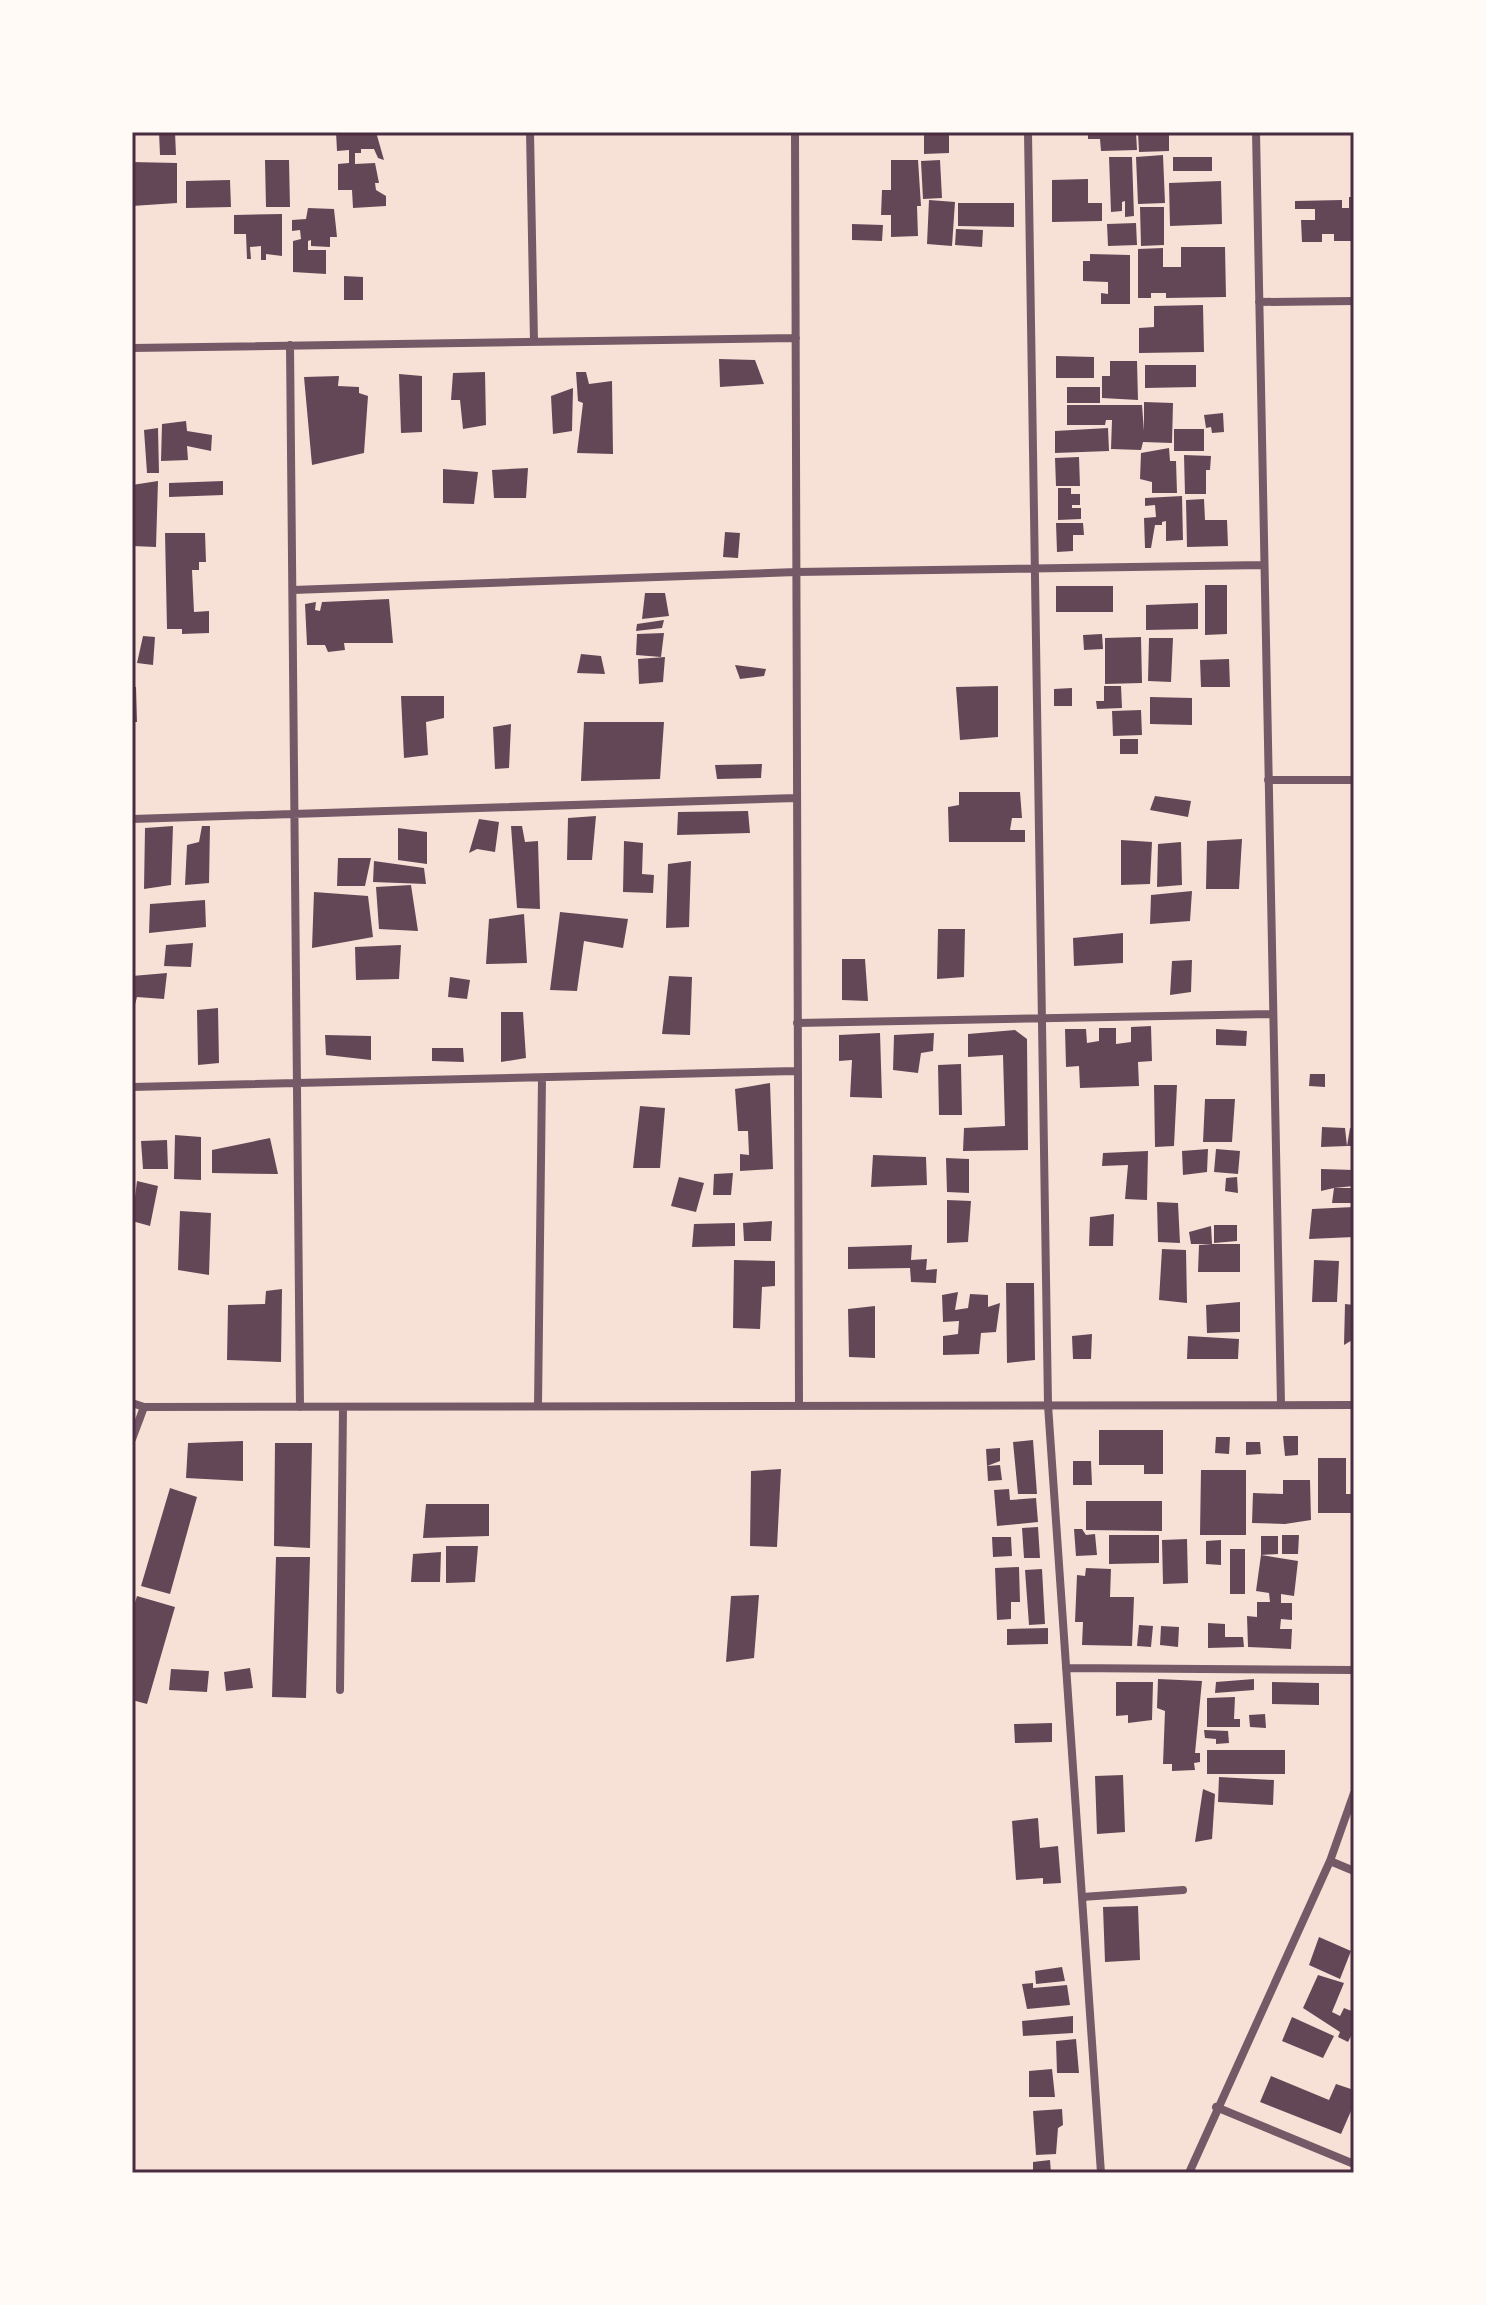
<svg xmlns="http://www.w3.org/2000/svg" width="1486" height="2305" viewBox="0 0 1486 2305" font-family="'Nunito Sans',sans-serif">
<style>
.building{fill:#644757}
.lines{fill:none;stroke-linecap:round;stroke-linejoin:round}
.minor{stroke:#755966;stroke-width:8}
.neatline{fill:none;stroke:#4a2c40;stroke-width:3}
</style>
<rect width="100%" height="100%" fill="#f7e1d7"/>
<path class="building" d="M159,132H175L176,155H160Z
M336,132H376L384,160L378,158L374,149H361V153H355V164L375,163L379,183H375L376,190L386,196V206L353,208L352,190H338V164L349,163V150L337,151Z
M924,132H949V153L924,154Z
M1088,132H1136L1137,150L1101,151L1100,139H1088Z
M1138,132H1169V151L1139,152Z
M1163,155L1165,203L1138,204L1136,157Z
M1109,157H1132L1134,216L1125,217V201L1122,202V211L1111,212Z
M1173,157H1212V171H1173Z
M265,160H289L290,207H266Z
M891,160H918L921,206H917L918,236L891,237V215H881L882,190H891Z
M940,160L942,198L923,199L921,161Z
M132,162L177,163V203L132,206Z
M1088,179V203H1102V221L1052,222V180Z
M230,180L231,207L186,208V181Z
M1221,181L1222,224L1170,226L1169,183Z
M1349,197H1354V241H1334V234H1322V242H1302L1301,220H1315V209H1295V201L1342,200V208H1349Z
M929,200L955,202L952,246L927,244Z
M958,203H1014V227L958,226Z
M1140,207H1164V245L1141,246Z
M308,208L334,209L337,237H330V247L311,246V240L308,241V250H326V274L293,272V241L301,239L300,230L292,231V220L306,219Z
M282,214V256L266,254V260H261V246L250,247L251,259H247L246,234H234V215Z
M1136,223L1137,245L1108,246L1107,224Z
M852,224L883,225L882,241L852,240Z
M956,229L983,230L982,247L955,245Z
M1181,247H1225L1226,297L1166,298V293H1151V298H1138V249L1163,248V267H1181Z
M1090,254L1130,255V304H1101V293L1108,294V282L1083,281V261H1090Z
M344,276L363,277V300H344Z
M1203,305L1204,352L1139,353V328L1154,327V306Z
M1056,356L1094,357V378H1056Z
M719,359L755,360L764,384L720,387Z
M1110,361H1137L1138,400L1102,398V376H1110Z
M1145,365H1196V387L1145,388Z
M485,372L486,425L463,429L460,400H451L453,373Z
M576,372H586L589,384L612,381L613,454L577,453L583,403L578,401Z
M399,374L422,376V432L401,433Z
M339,376L338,386L359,387V393L368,396L364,453L312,465L304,377Z
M1067,387H1100V403H1067Z
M573,388L572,431L553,434L551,396Z
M1144,402L1173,403L1172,443L1143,442L1141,450L1111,449L1112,420H1106L1105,425H1067V405H1142L1144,431Z
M1223,413L1224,432L1212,433L1211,427L1206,428L1204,415Z
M186,421L187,431L212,435L211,451L187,446L188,460L161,461L162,424Z
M158,428L159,473H147L144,430Z
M1108,428L1109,451L1055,453V431Z
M1174,429H1204V451H1174Z
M1169,448L1170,461H1176L1177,493H1152V482L1140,479L1141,453Z
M1184,455L1211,456L1210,470H1206V494H1185Z
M1079,457L1080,486H1056L1055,458Z
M528,468L526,498H494L492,470Z
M443,469L478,472L474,504L443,503Z
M158,481L156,547L132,546V485Z
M223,481V495L169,497V483Z
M1058,488H1071V494H1080V505H1072V508H1081V519L1058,520Z
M1182,496L1183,540L1166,541V521L1162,522V525H1155L1151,548H1145L1144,518L1156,517L1155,505L1145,506V498Z
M1204,499L1205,520H1227L1228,546L1187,547L1186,500Z
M1056,523H1083L1084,535H1073V551L1057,552Z
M725,532L740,533L738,558L723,557Z
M165,533H205L206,562H199V570H192L194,612L209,611V633L182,634V629H167Z
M1205,585H1227V634L1205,635Z
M1056,586H1113V612H1056Z
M645,593H665L669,616L642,619Z
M389,599L393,643H344L345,650L328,652L325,645H307L305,604L316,602L315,610L320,611L322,602Z
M1198,603V629L1146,630V605Z
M664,620L662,628L636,631L637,624Z
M664,633L661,657L636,655L637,634Z
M1102,634L1103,649L1084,650L1083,635Z
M143,636L155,637L153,665L137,663Z
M1141,637L1142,683L1105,684V638Z
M1149,638H1173L1171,682L1148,681Z
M581,654L601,656L605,674L577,673Z
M665,657L663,682L639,684L638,659Z
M1229,659L1230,687H1201L1200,660Z
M735,665L766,669L764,676L740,679Z
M998,686V737L960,740L956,687Z
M1104,686H1121L1122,708L1097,709L1096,701H1104Z
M132,687H136L137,722H132Z
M1072,688V706H1054V689Z
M401,696H444V718L426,722L428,755L404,758Z
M1150,697L1192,698V725L1150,724Z
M1141,710L1142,735L1113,736L1112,711Z
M584,722H664L660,779L581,781Z
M511,724L509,768L495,769L493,727Z
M1120,739H1138V754H1120Z
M762,764L761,778L717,779L715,765Z
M959,792H1020L1022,818H1012L1010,830H1025V842H949L948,807L959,805Z
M1155,796L1191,801L1188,817L1150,810Z
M748,811L750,833L677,835L678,812Z
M596,816L592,860H567L568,818Z
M479,819L499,822L495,852L477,849L469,853Z
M173,826L171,885L144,889L145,828Z
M202,826H210L209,883L185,885L187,845L199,842Z
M511,826H522L525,842L538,841L540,909L517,908Z
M398,828L427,832V864L398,860Z
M1242,839L1239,889H1206L1207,841Z
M1121,840L1152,842L1150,884L1121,885Z
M624,841L643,843L642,874L654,875L653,893L623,892Z
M1181,842L1182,885L1157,887L1158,844Z
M338,858H371L365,886H337Z
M374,861L424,868L426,884L373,882Z
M691,861L689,927L666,928L668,864Z
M411,885L418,931L379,929L376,887Z
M1192,891L1190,921L1150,924L1151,895Z
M314,892L368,896L373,937L312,948Z
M205,900L206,927L149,933L150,904Z
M560,912L628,919L623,948L584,941L577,991L550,990Z
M524,914L527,963L486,964L489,919Z
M938,929H965L964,977L937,979Z
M1123,933V963L1074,966L1073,938Z
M193,943L191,967L164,966L166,945Z
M401,945L399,979L356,980L355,947Z
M842,959H865L868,1001L842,1000Z
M1192,960L1191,992L1170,995L1172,961Z
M167,973L164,999L137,997L132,1016V976Z
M669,976L692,977L690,1035L662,1034Z
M450,977L470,980L467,999L448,997Z
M218,1008L219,1063L198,1065L197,1010Z
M501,1012H523L526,1058L501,1062Z
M1151,1026L1152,1061L1138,1062L1139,1086L1080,1088L1079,1066L1066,1067L1065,1029H1086L1087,1043L1099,1041V1028H1116V1044L1131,1042V1027Z
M1216,1029L1247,1031L1246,1046L1216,1045Z
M1015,1030L1027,1039L1028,1150L963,1151L964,1128L1005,1126L1003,1055L968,1057V1034Z
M880,1033L882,1098L850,1097L852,1060L839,1061V1035Z
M934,1033L933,1051L921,1053L918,1073L893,1070L894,1035Z
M325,1035L371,1036V1060L326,1055Z
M432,1048H463L464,1062L432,1061Z
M961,1064L962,1115H939L938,1065Z
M1310,1074H1325V1087L1309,1086Z
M770,1083L773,1169L740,1171V1154L749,1155L748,1131H738L735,1089Z
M1154,1085H1177L1174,1146L1155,1147Z
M1205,1099H1235L1232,1142H1203Z
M640,1106L665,1108L660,1168H633Z
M1322,1127L1345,1128L1347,1146L1321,1147Z
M1354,1127V1146H1347L1350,1128Z
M175,1135L201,1137V1180L174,1179Z
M270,1138L278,1174L212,1173V1150Z
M167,1140L168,1169H143L141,1141Z
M1208,1149L1207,1172L1183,1175L1182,1151Z
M1216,1149L1240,1151L1238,1174L1214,1172Z
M1148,1151L1147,1200L1125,1199L1128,1165L1102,1166L1103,1153Z
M873,1155L926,1157L927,1185L871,1187Z
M946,1158L969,1159V1193L947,1192Z
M1321,1169L1354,1170V1186L1334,1188H1354V1203H1332L1334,1188L1321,1191Z
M733,1173L731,1195H713L714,1174Z
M679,1177L704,1183L696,1212L671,1206Z
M1237,1177L1238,1193L1225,1191L1226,1178Z
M137,1181L158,1186L150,1226L132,1221Z
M947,1200L971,1201L968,1242L947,1243Z
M1157,1202L1178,1203L1180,1243L1158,1242Z
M1354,1207V1237L1309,1239L1312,1209Z
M180,1211L211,1213L209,1275L178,1270Z
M1114,1214L1113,1246H1089L1090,1217Z
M772,1221L771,1241H744L743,1223Z
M735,1223V1246L692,1247L694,1224Z
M1214,1225H1237V1241L1214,1243Z
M1211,1226L1212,1244H1240V1272H1198L1199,1245L1212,1244H1191L1189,1232Z
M912,1245L911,1260L927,1259L926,1270L937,1269L936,1283L911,1282L910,1268L848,1269V1247Z
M1162,1249L1186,1250L1187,1303L1159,1300Z
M734,1260L775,1261V1286L762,1287L760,1329L733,1328Z
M1314,1260L1339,1261L1337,1302H1312Z
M1006,1283H1034L1035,1360L1007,1363Z
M282,1289L281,1362L227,1360L228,1305L265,1304L266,1291Z
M958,1292L955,1310L968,1308L970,1294L988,1295V1307L1000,1303L996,1332L981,1333L979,1354L943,1355V1336L958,1334L959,1321L943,1322L942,1295Z
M1240,1302V1332L1207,1333L1206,1305Z
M1345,1304L1354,1305V1339L1344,1345Z
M875,1306V1358L849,1357L848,1309Z
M1092,1334L1091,1359H1073L1072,1336Z
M1188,1336L1239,1339L1238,1359H1187Z
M1099,1430H1163V1474H1144V1465H1099Z
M1283,1436H1298V1455L1285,1456Z
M1216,1437H1230L1229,1454L1215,1453Z
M1033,1440L1037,1494H1018L1013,1442Z
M243,1441V1481L186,1478L188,1443Z
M1246,1442H1260L1261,1454L1246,1455Z
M275,1443H312L310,1548L274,1546Z
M1000,1448V1461L987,1466L986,1449Z
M1318,1458H1346V1494H1354V1513H1318Z
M1073,1461H1091L1092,1485H1073Z
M1000,1465L1002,1480L988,1481L987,1466Z
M781,1469L777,1547L750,1546L751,1471Z
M1201,1470H1246V1535H1200Z
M1283,1480H1310L1311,1520L1285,1524L1252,1523L1253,1493L1283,1494Z
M170,1488L197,1497L170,1594L141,1586Z
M1009,1489L1010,1500L1036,1498L1038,1522L997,1526L994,1490Z
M1086,1501H1162V1531L1086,1530Z
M426,1504H489V1536L423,1538Z
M1038,1527L1040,1558H1024L1022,1528Z
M1074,1529H1082L1086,1535L1095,1534L1097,1555L1076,1556Z
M1109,1535H1159V1563L1109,1564Z
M1282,1535H1299L1298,1554H1282Z
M1261,1536H1278V1554L1261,1555Z
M992,1537H1011L1012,1556L993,1557Z
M1187,1539L1188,1583L1163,1584L1162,1540Z
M1221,1540V1565L1206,1564V1541Z
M446,1546H478L475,1582L446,1583Z
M1230,1549H1245V1594H1230Z
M441,1552L440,1582H411L413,1554Z
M1261,1555L1298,1561L1294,1596L1281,1594V1603H1292V1620L1281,1619L1280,1629H1292L1291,1649L1248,1647L1247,1616L1257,1617V1602H1270L1269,1593L1256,1591Z
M276,1557H310L306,1698L272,1697Z
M1019,1567L1020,1602H1011V1619L997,1620L995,1568Z
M1086,1568L1111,1569L1110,1597H1134L1132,1646L1082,1645L1083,1622H1075L1077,1575L1085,1576Z
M1042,1569L1045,1624L1029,1625L1025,1570Z
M759,1595L754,1658L726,1662L731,1596Z
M137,1596L175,1607L147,1704L132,1700V1612Z
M1208,1623L1225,1624V1637H1243L1244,1647L1208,1648Z
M1139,1625L1153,1626L1151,1647L1137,1646Z
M1161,1626L1179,1627L1178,1647L1160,1645Z
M1048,1628V1644L1007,1645V1629Z
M250,1668L253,1688L226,1691L224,1672Z
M171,1669L209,1671L207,1692L169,1690Z
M1158,1679L1202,1681L1195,1753H1200V1762L1194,1763L1195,1770L1172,1771V1764H1163L1165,1711L1157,1708Z
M1254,1679V1690L1215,1693L1216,1682Z
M1116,1682H1153L1152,1720L1128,1723V1715L1116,1716Z
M1272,1682L1319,1683V1705L1272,1704Z
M1235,1697L1234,1719H1240V1727H1207V1698Z
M1265,1714L1266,1728L1250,1727L1249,1715Z
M1052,1723V1742L1015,1743L1014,1724Z
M1204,1730L1228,1731L1229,1743L1216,1744V1739L1205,1738Z
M1207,1750H1285V1774H1207Z
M1123,1775L1125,1832L1097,1834L1095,1776Z
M1219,1777L1274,1780L1273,1805L1218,1802Z
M1203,1789L1215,1794L1212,1839L1195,1842Z
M1038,1818L1040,1848L1058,1846L1061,1883L1043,1884V1878L1016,1880L1012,1821Z
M1138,1906L1140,1960L1105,1962L1103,1907Z
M1319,1937L1351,1951L1340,1979L1309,1965Z
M1062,1967L1065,1981L1036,1984L1035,1971Z
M1318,1975L1344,1983L1332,2012L1340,2016L1344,2008L1354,2012V2037L1351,2036L1348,2042L1338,2037L1340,2032L1303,2008Z
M1033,1983V1988L1067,1985L1070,2005L1027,2009L1022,1984Z
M1073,2016V2033L1023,2036L1022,2021Z
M1292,2017L1334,2036L1323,2058L1282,2041Z
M1076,2039L1079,2073H1057L1056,2041Z
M1052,2069L1055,2097H1029V2071Z
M1271,2076L1329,2100L1336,2084L1354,2090V2104L1341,2134L1260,2102Z
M1062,2109L1063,2125L1058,2128L1056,2154L1036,2155L1033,2111Z
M1050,2160L1051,2173H1033V2162Z"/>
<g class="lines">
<path class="minor" d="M530,132L534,342
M795,132L799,1406
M1028,132L1048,1405L1101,2173
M1256,132L1281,1404
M1259,302L1354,301
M290,345L300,1407
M132,348L796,338
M293,590L796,572L1264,565
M1268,780H1354
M132,819L797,798
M797,1023L1273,1014
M132,1087L797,1071
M132,1403L144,1407L1354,1405
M538,1406L542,1078
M132,1439L144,1407
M1066,1668L1354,1670
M340,1690L343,1407
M1330,1861L1354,1871
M1082,1897L1183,1890
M1216,2107L1354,2164
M1189,2173L1330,1861L1354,1793"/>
</g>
<rect width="1486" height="2305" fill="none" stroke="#fffaf5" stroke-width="268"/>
<rect x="134" y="134" width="1218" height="2037" class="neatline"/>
</svg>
